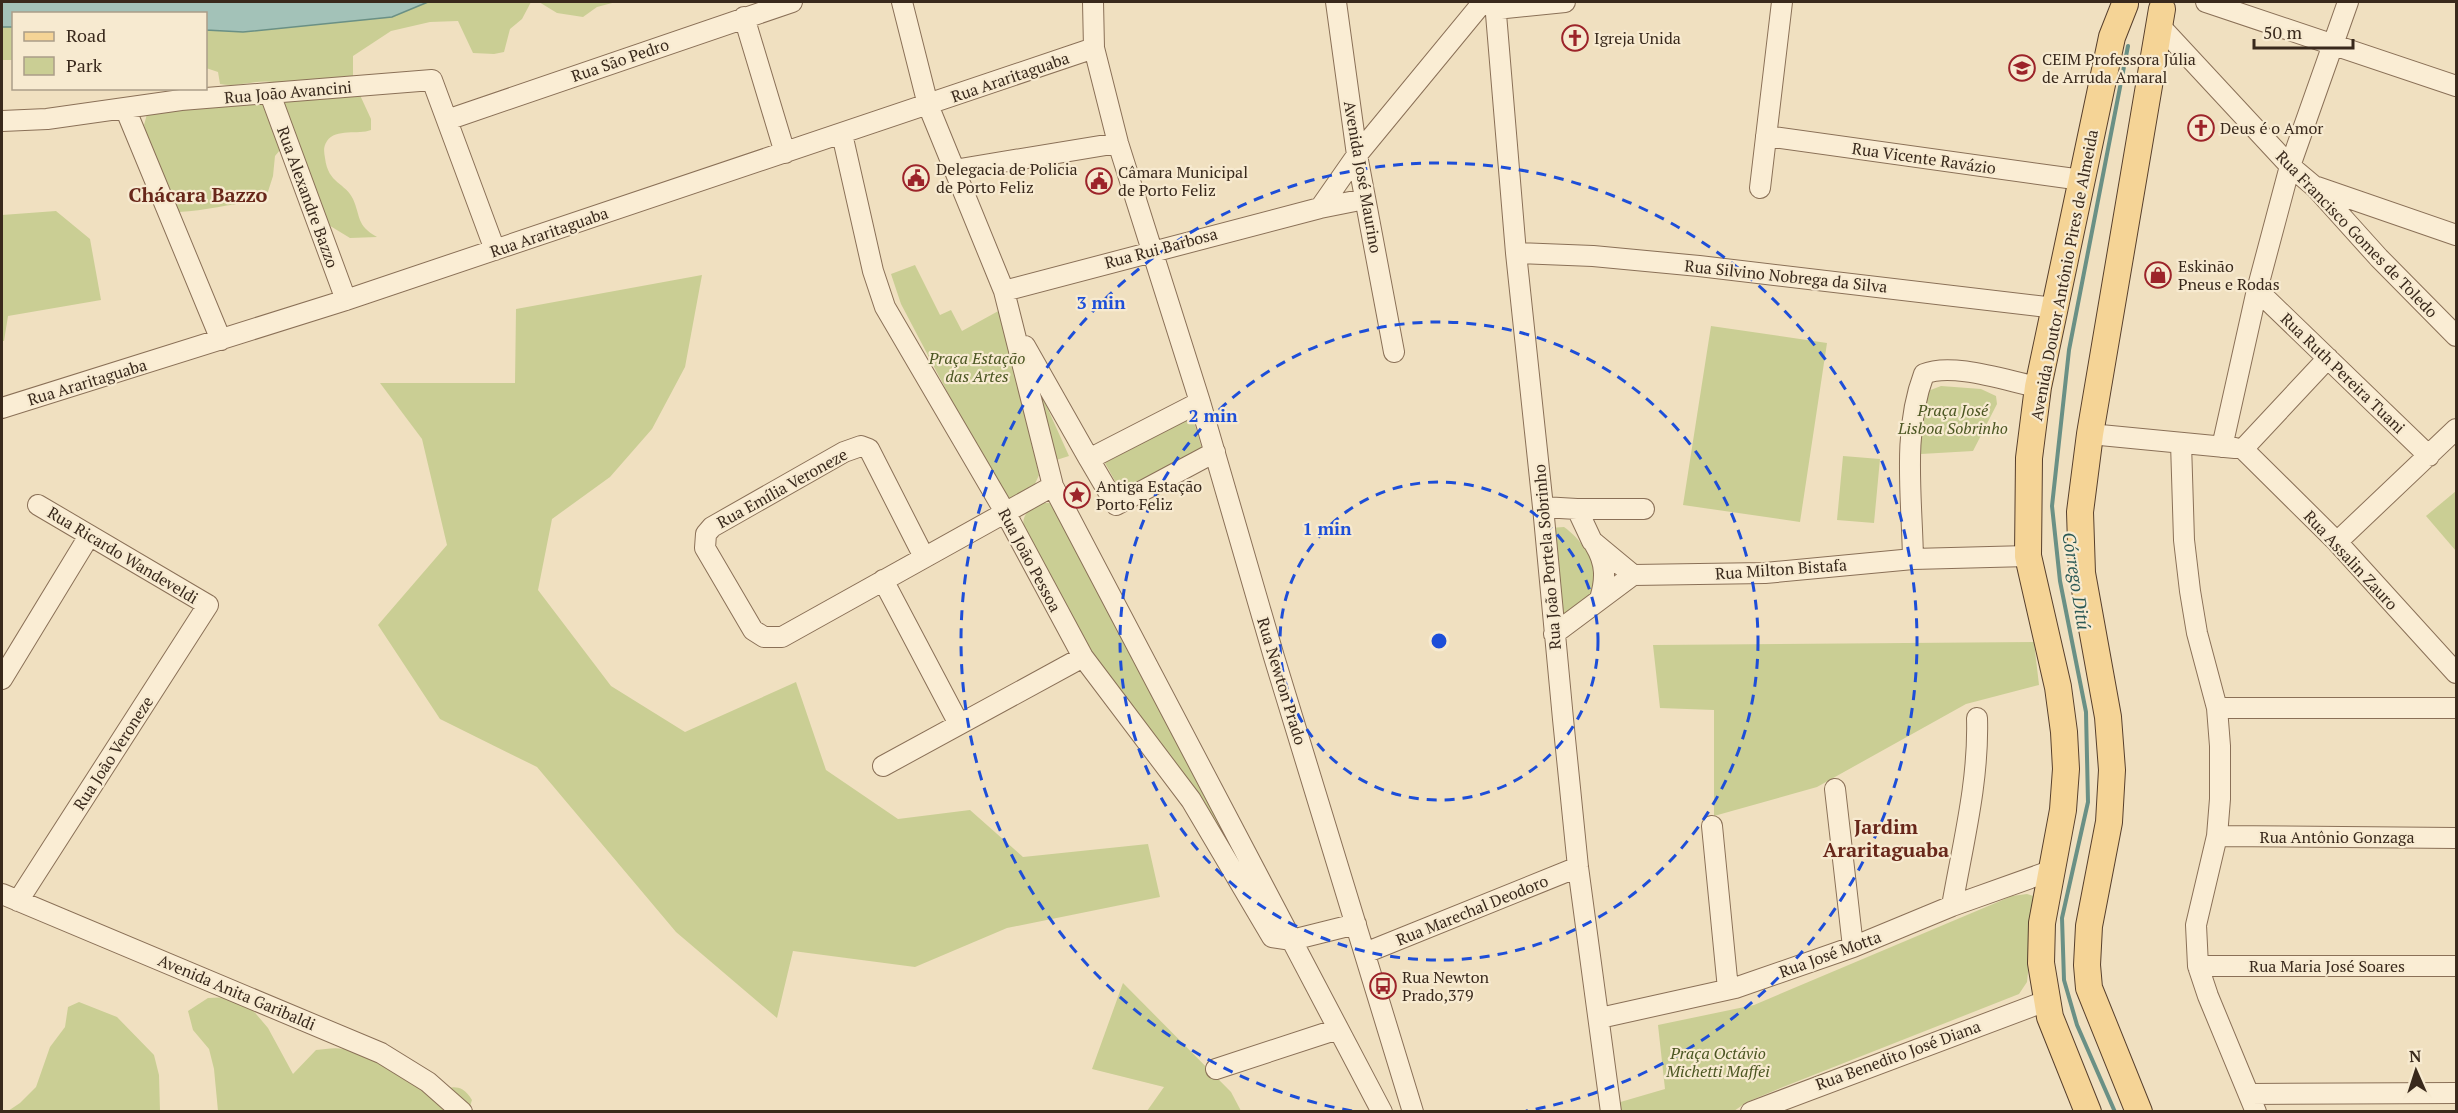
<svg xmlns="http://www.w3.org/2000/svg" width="2458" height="1113" viewBox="0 0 2458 1113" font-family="'PT Serif',serif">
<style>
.green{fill:#cace94}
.water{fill:#a3c2b8;stroke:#6a9085;stroke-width:1.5}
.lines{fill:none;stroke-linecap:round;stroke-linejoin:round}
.stream{stroke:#6a9085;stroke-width:4}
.minor-casing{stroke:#8a7057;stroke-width:22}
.major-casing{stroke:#573f2c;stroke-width:28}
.minor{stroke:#faedd4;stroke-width:20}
.major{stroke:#f5d496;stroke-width:26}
.ring{fill:none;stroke:#1d4ed8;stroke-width:3;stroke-dasharray:10 8}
.labels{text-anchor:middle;stroke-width:4.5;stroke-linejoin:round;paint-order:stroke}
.poi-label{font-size:16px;fill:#39291c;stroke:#f7ead0;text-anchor:start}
.street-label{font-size:16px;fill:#39291c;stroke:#f7ead0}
.park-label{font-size:16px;font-style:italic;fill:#4b5622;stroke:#f7ead0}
.water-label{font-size:18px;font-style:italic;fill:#2b5955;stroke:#f7ead0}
.quarter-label{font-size:20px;font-weight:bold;fill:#68271a;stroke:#f7ead0}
.centre{fill:#1d4ed8;stroke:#f7ead0;stroke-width:3}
.ring-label{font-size:18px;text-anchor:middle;font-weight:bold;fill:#1d4ed8;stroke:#f7ead0;stroke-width:4.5;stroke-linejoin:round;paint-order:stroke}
</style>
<rect width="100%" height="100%" fill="#f0e0c0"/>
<path class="green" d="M2,2H531L522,19L510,29L504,52L494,54L473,53L458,21L430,22L391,31L353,56V80L371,119V130C358,135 336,128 327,141C323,147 324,152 325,158C328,184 346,183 353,199C361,217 356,225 377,237L350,238L327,224L280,150L275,156L273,176L265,201C235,202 208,211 179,212L147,137L144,125L147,114L277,87L274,82C256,79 239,88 220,84L218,72L206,68V14H14L13,60H2Z
M539,2H616L597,7L583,17L557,13Z
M56,211L90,239L101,300L8,316L4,341H2V215Z
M915,265L940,315L951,310L962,331L1002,309L1039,475L1034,486L1015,502L1003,498L901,304L891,274Z
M702,275L685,367L652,429L610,477L552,519L538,590L611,686L685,732L796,682L826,770L898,819L970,810L1023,857L1148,844L1160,897L1007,928L915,967L793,951L777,1018L676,932L537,767L440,719L378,625L447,545L422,439L380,383H515L516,309Z
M1711,326L1827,343L1800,522L1683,505Z
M1033,376L1069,456L1050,462Z
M1941,386L1981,389L1996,396L1997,404L1973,451L1921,454L1919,426L1928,391Z
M1192,415L1202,449L1121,492L1105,463Z
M1843,456L1880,459L1874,523L1837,520Z
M2456,491V551L2426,516Z
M1040,503H1049L1054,505L1279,926L1089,653L1024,530C1021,515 1028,510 1040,503Z
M1564,527C1583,540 1606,573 1592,596C1585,609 1570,613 1557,618L1549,528Z
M2034,642L2039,685L1966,704L1817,787L1714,816V710L1660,708L1653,645Z
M2027,894L2036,897L2027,982L2019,994L1783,1087L1747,1102L1734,1111H1618L1617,1103L1665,1089L1658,1025L1754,1005L2012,896Z
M1123,983L1231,1092L1241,1111H1147L1164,1087L1092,1069Z
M231,997L251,1008L268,1028L293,1074L316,1050C325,1049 335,1047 344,1049C373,1054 396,1079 423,1088C443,1096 457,1075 472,1100L468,1112L218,1111L214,1069L209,1049L193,1030L188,1011L208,998Z
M79,1002L117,1017L154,1055L159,1075L160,1111H8L20,1103L36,1087L50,1047L65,1027L68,1007Z"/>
<path class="water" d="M2,2H428L392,17L243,32L206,30V14H14L13,27H2Z"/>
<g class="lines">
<path class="stream" d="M2115,1112L2077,1025L2064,980L2062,918L2088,802L2086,712L2060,581L2052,506L2069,350L2128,46"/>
<g class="minor-casing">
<path id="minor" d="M902,2L928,105L1004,291L1053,486L1382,1112
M1093,2L1094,48L1118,143L1200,402L1274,657L1413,1112
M1336,2L1357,155L1394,352
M1495,2L1516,253L1543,507L1563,719L1578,867L1611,1112
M2206,2L2456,86
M1496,9L1565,2
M744,17L785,153
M2160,26L2290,166L2315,187L2379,258L2456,336
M270,94L346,300
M125,108L221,340
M447,120L792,2
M2,121L47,119L181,100L432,80L495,250
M842,134L873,271L885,307L1005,512L1083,657L1191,800L1272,937L1292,940L1356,924
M1766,136L2082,180
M954,170L1118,143
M2317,187L2456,235
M1760,188L1782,2
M1320,208L1365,199
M1516,253L1593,256L1699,266L2055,308
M2257,290L2429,456
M1004,291L1320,208L1357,155L1483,2
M1025,346L1089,459
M1200,402L1089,459L1116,505L1215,452
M2,408L346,300L1094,48
M2090,434L2235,448
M2181,443L2184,540L2190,591L2197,633L2217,708L2220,746V799L2217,836L2196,925L2198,966L2208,996L2256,1112
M2222,447L2257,290L2290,166L2348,2
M2243,449L2337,542L2456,673
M2243,449L2328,358
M1543,507L1577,509L1592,541L1633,575
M1577,509H1644
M2337,542L2456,429
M1595,545C1606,563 1606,579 1600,599
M924,557L869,449L861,446L844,452L712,527L706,534L705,548L753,630L764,637H782L1053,486
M1913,559C1912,498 1902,432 1924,374C1952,362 2007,381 2038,387
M883,580L959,724
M1554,634L1633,575L1765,573L1913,559L2028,556
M2,679L89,536
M2217,708H2456
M883,766L1083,657
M1835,789L1853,947
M1712,826L1728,989
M2217,836L2456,838
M2,894L381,1053L428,1082L462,1112
M18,901L208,605L38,505
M1952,906C1963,843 1979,781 1977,718
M1365,953L1578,867
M2198,966H2456
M1600,1018L1735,988L1853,947L1952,906L2053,870
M1216,1069L1338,1029
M2249,1094L2456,1093
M1751,1112L2046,1001"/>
</g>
<g class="major-casing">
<path id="major" d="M2088,1112L2050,1017L2041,963L2042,923L2063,810L2066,769L2064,732L2058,687L2028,556L2029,458L2038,387L2112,37L2125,4
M2139,1112L2089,988L2087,965L2089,926L2109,822L2112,770L2108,717L2082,573L2080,512L2090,434L2162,9"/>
</g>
<use href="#minor" class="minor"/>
<use href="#major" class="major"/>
</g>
<g class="ring">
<circle cx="1439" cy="641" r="159"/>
<circle cx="1439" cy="641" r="319"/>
<path d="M1352 1111A478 478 0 1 1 1526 1111"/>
</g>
<defs>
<g id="church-ring" transform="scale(1.35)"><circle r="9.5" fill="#f7ead0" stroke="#9c242a" stroke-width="1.5"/><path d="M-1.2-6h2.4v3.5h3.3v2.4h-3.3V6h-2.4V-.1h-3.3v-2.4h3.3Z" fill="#9c242a"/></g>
<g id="school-ring" transform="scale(1.35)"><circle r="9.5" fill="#f7ead0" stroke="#9c242a" stroke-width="1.5"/><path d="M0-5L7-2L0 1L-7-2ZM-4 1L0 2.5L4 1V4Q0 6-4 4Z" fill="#9c242a"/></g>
<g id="civic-ring" transform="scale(1.35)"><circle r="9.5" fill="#f7ead0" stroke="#9c242a" stroke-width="1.5"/><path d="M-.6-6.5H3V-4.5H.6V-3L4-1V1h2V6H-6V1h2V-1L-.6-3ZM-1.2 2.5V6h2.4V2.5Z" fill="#9c242a"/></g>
<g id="shop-ring" transform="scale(1.35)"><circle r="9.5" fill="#f7ead0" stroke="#9c242a" stroke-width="1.5"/><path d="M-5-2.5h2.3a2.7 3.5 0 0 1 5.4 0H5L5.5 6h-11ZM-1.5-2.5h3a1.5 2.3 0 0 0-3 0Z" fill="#9c242a"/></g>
<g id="sight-ring" transform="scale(1.35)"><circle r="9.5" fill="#f7ead0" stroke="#9c242a" stroke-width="1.5"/><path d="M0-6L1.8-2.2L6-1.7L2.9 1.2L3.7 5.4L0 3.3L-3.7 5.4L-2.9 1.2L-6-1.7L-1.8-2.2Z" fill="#9c242a"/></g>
<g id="bus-ring" transform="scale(1.35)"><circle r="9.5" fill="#f7ead0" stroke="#9c242a" stroke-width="1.5"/><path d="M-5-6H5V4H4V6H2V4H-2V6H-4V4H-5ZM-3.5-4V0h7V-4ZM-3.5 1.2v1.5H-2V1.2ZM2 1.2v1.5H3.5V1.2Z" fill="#9c242a"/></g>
</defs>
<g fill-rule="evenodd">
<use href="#church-ring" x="1575" y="38"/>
<use href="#school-ring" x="2022" y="68"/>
<use href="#church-ring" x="2201" y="128"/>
<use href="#civic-ring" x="916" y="178"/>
<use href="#civic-ring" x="1099" y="181"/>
<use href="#shop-ring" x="2158" y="275"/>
<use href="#sight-ring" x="1077" y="495"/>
<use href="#bus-ring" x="1383" y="986"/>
</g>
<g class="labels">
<g class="poi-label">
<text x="1594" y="44">Igreja Unida</text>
<text x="2042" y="65">CEIM Professora Júlia<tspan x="2042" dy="18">de Arruda Amaral</tspan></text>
<text x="2220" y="134">Deus é o Amor</text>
<text x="936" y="175">Delegacia de Policia<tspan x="936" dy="18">de Porto Feliz</tspan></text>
<text x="1118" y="178">Câmara Municipal<tspan x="1118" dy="18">de Porto Feliz</tspan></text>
<text x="2178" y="272">Eskinão<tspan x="2178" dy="18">Pneus e Rodas</tspan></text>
<text x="1096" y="492">Antiga Estação<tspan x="1096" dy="18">Porto Feliz</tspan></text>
<text x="1402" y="983">Rua Newton<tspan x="1402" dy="18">Prado,379</tspan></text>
</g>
<g class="street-label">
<text transform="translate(620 60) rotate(-19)" y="6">Rua São Pedro</text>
<text transform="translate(1010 77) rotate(-19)" y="6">Rua Araritaguaba</text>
<text transform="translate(288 92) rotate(-5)" y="6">Rua João Avancini</text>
<text transform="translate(1924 158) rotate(8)" y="6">Rua Vicente Ravázio</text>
<text transform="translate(1363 177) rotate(80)" y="6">Avenida José Maurino</text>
<text transform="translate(308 197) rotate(70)" y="6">Rua Alexandre Bazzo</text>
<text transform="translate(549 232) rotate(-19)" y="6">Rua Araritaguaba</text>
<text transform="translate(2357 234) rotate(46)" y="6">Rua Francisco Gomes de Toledo</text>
<text transform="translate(1161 248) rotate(-15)" y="6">Rua Rui Barbosa</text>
<text transform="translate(2064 275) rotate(-79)" y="6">Avenida Doutor Antônio Pires de Almeida</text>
<text transform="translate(1786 276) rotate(6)" y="6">Rua Silvino Nobrega da Silva</text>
<text transform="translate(2343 373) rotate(44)" y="6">Rua Ruth Pereira Tuani</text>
<text transform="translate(87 382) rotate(-17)" y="6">Rua Araritaguaba</text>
<text transform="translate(782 488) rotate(-29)" y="6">Rua Emília Veroneze</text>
<text transform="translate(123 555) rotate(31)" y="6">Rua Ricardo Wandeveldi</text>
<text transform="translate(1547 557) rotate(-95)" y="6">Rua João Portela Sobrinho</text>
<text transform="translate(1030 560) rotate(62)" y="6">Rua João Pessoa</text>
<text transform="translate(2351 560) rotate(47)" y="6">Rua Assalin Zauro</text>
<text transform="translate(1781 569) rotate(-4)" y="6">Rua Milton Bistafa</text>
<text transform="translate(1282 681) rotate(73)" y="6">Rua Newton Prado</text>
<text transform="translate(113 753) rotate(-57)" y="6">Rua João Veroneze</text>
<text x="2337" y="843">Rua Antônio Gonzaga</text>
<text transform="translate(1472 910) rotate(-22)" y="6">Rua Marechal Deodoro</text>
<text transform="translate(1830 954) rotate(-20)" y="6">Rua José Motta</text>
<text x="2327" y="972">Rua Maria José Soares</text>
<text transform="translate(237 992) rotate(23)" y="6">Avenida Anita Garibaldi</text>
<text transform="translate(1898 1055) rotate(-20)" y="6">Rua Benedito José Diana</text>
</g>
<g class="park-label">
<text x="977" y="364">Praça Estação<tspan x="977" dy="18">das Artes</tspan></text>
<text x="1953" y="416">Praça José<tspan x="1953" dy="18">Lisboa Sobrinho</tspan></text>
<text x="1718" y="1059">Praça Octávio<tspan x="1718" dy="18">Michetti Maffei</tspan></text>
</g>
<g class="water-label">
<text transform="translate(2076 581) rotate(81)" y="6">Córrego Ditú</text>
</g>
<g class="quarter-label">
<text x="198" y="202">Chácara Bazzo</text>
<text x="1886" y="834">Jardim<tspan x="1886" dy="23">Araritaguaba</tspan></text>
</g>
</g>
<circle cx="1439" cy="641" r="9" class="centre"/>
<g class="ring-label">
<text x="1101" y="309">3 min</text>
<text x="1213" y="422">2 min</text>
<text x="1327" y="535">1 min</text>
</g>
<rect width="2458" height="1113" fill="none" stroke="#39291c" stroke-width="6"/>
<rect x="12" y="12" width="195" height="78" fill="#f7ead0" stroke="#ab9d88" stroke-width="1.5"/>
<rect x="24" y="32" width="30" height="9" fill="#f5d496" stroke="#ab9d88" stroke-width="1.5"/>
<text x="66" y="42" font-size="18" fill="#39291c">Road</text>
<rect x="24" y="57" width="30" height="18" fill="#cace94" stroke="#ab9d88" stroke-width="1.5"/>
<text x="66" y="72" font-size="18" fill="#39291c">Park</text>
<g transform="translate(2416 1071) rotate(357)" stroke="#f7ead0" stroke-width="4.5" paint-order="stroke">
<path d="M0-4.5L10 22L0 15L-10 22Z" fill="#39291c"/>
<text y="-9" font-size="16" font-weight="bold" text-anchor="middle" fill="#39291c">N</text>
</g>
<path d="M2254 39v9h99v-9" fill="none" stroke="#39291c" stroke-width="3"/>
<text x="2263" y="39" font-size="18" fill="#39291c" stroke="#f7ead0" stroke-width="4.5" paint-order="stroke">50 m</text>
</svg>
